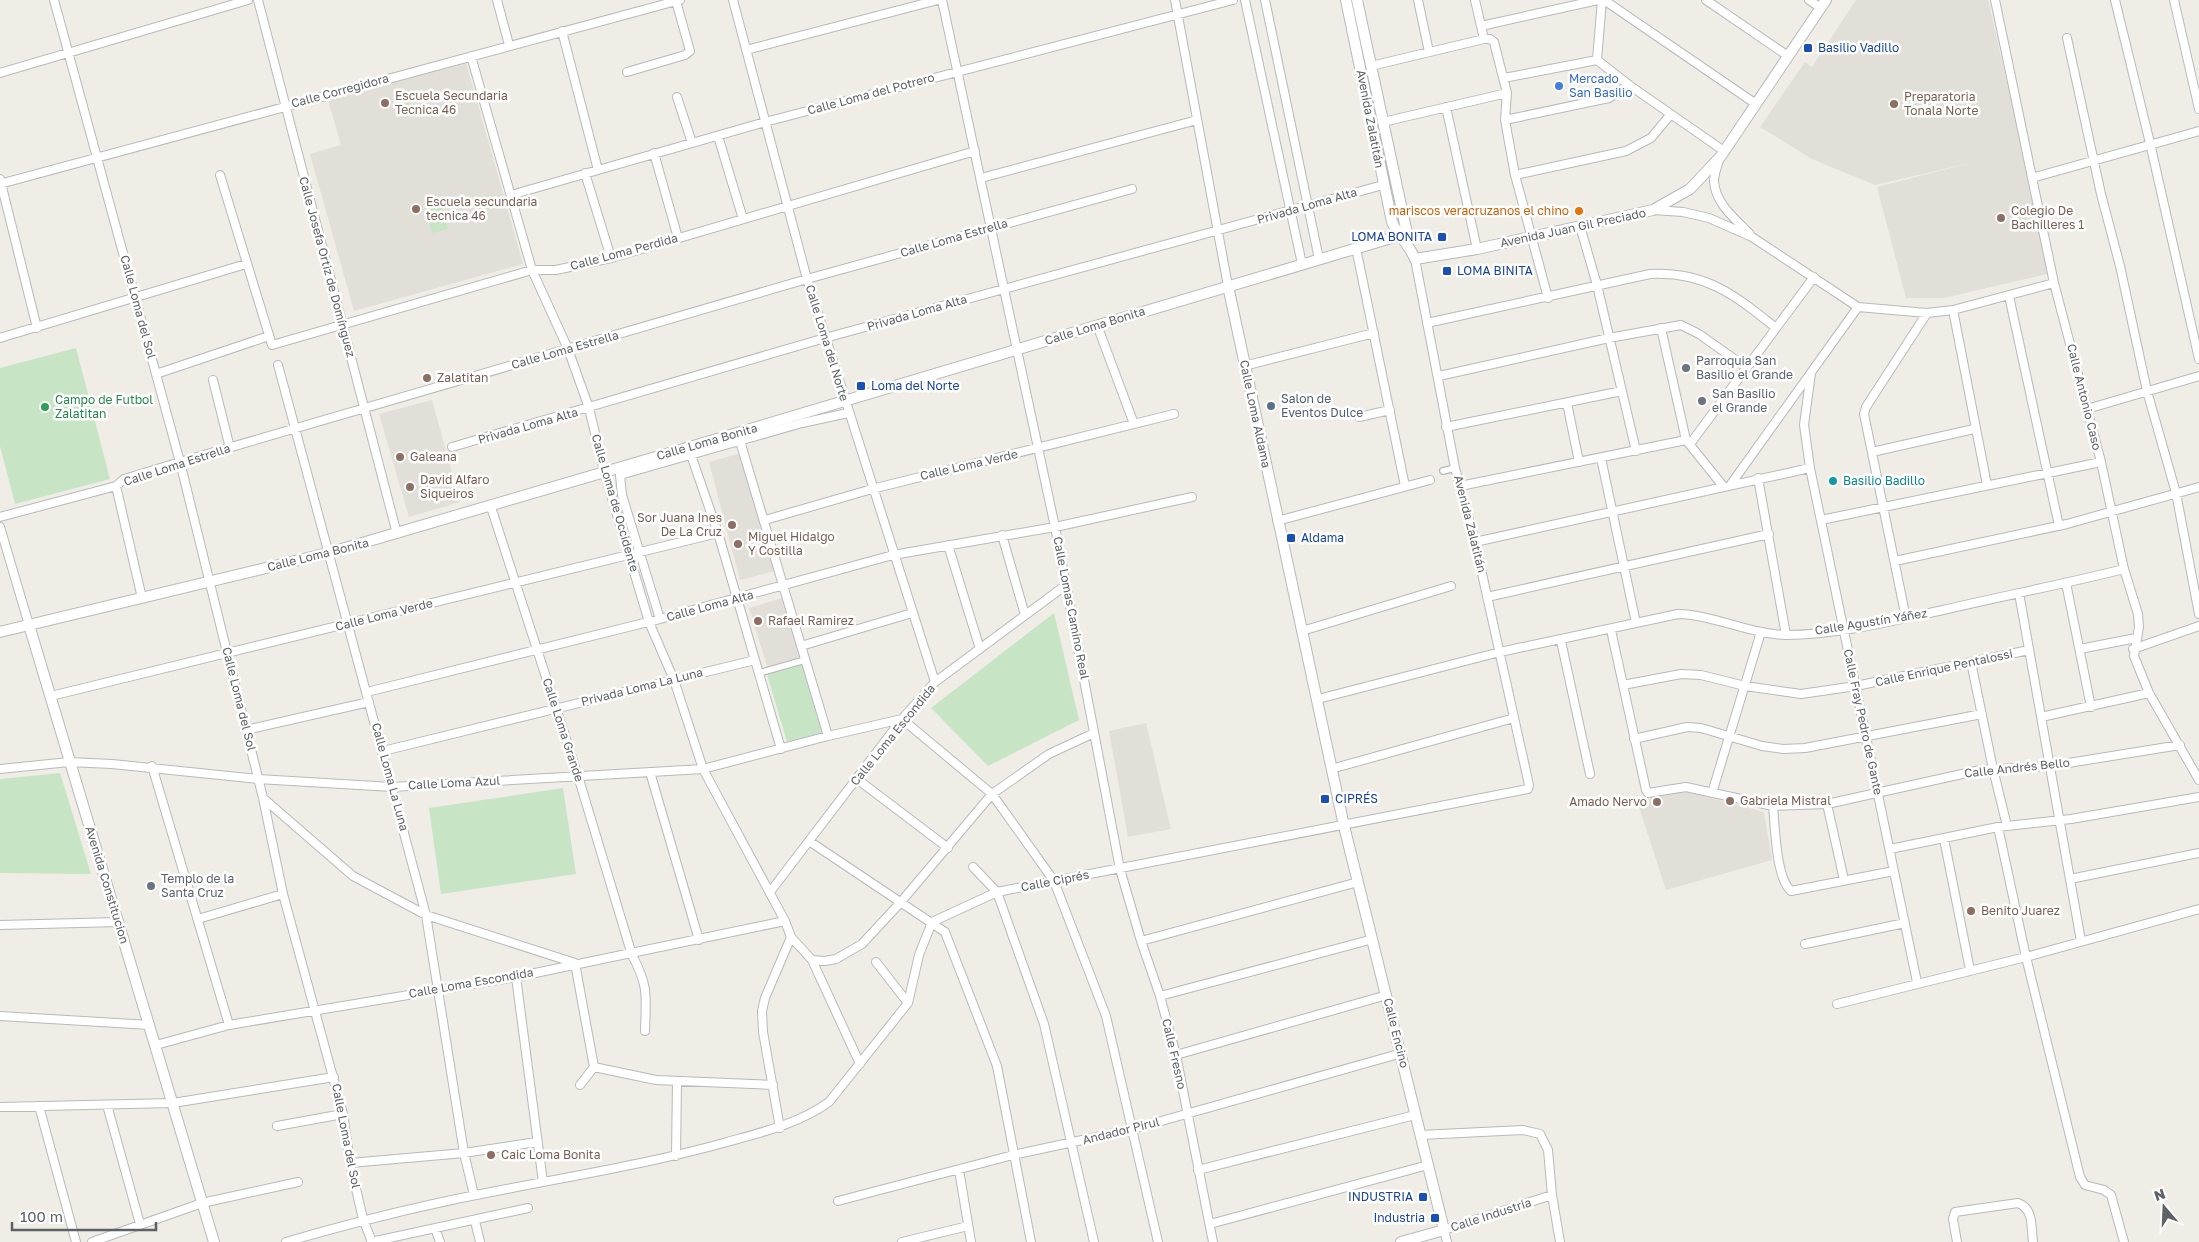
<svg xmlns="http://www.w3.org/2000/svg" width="2199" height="1242" viewBox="0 0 2199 1242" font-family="'Golos Text',sans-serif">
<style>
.education{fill:#e2ded8}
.green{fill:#c7e5c5}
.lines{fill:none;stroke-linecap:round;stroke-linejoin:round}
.pedestrian-casing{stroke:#b7b9bc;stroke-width:8}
.minor-casing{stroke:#b7b9bc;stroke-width:10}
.tertiary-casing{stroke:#b7b9bc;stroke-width:12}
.pedestrian{stroke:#fff;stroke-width:5.5}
.minor{stroke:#fff;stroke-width:8}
.tertiary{stroke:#fff;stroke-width:10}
.transit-dot{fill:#1a4fb4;stroke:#fff;stroke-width:2}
.shop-dot{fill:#3f7fe0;stroke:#fff;stroke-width:2}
.education-dot{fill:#8d6e63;stroke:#fff;stroke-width:2}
.food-dot{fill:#e8710a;stroke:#fff;stroke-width:2}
.worship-dot{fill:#6b7280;stroke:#fff;stroke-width:2}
.service-dot{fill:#5c6f8a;stroke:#fff;stroke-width:2}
.leisure-dot{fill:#2e9e5b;stroke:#fff;stroke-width:2}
.culture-dot{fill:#0f9aa8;stroke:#fff;stroke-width:2}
.labels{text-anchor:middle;stroke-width:5;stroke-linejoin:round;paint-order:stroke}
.transit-label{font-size:12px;fill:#164399;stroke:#fff;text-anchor:start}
.shop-label{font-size:12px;fill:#366cbe;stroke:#fff;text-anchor:start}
.street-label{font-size:12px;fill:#5e6266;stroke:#fff}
.education-label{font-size:12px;fill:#785e54;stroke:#fff;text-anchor:start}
.food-label{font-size:12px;fill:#c56008;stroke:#fff;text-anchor:end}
.worship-label{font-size:12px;fill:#5b616d;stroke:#fff;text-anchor:start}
.service-label{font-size:12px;fill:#4e5e75;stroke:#fff;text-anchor:start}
.leisure-label{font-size:12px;fill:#27864d;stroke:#fff;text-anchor:start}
.culture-label{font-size:12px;fill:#0d838f;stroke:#fff;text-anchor:start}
</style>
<rect width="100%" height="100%" fill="#efede6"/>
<path class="education" d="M1856,0H1988L2051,273L1944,298H1906L1877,187L1974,162L1875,185L1812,159L1760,127L1805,62L1812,67Z
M466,62L523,264L354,311L310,154L341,145L328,100Z
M432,400L460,502L409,517L379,414Z
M741,453L775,571L740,580L709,462Z
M782,598L802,659L768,669L749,608Z
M1146,723L1171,829L1128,837L1109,731Z
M1685,791L1764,812L1772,860L1666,890L1637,801Z"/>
<path class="green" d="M441,202L448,229L432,233L425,205Z
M76,348L110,479L15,504L0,446V368Z
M1054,613L1079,720L988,766L931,708Z
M802,662L824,732L787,742L767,674Z
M60,773L91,874L0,873V779Z
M563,788L576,874L441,894L429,808Z"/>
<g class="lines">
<g class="pedestrian-casing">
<path id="pedestrian" d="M1443,471L1455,468
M759,673L805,660"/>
</g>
<g class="minor-casing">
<path id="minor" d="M54,0L180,462L263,798L283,894L343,1114L350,1163L363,1219L372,1242
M258,0L397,534
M497,0L509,45
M733,0L807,279L935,682
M942,0L1055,527L1120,869L1141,941L1160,996L1176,1055L1213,1242
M1175,0L1228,286
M1245,0L1302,264
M1265,0L1319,259
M1418,0L1429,52
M1475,0L1484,39
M1604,0L1756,104
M1706,0L1788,56
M1809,0L1821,8
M1995,0L2054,283L2101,462L2124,569L2138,614L2139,627L2134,656L2149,693L2199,780
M2115,0L2150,143L2199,359
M2174,0L2199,109
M1481,26L1598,0
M562,31L598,170
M2067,38L2101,194L2120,266L2147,391L2176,493L2199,614
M746,50L938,0
M471,56L532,270L568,349L589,408L604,471L649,622L674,680L703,769L785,921L791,937L812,960L860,1064
M1597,60L1629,85L1724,151
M1597,60L1602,0
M1371,66L1484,39H1490L1494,42L1507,93L1505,120L1515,175L1548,298
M627,72L685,55L690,51L676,1
M0,73L248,0
M1504,78L1597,60
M677,97L692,143
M1446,107L1477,249
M1505,120L1609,98L1629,85
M1383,122L1507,93
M718,136L743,219
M654,153L678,238
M1720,157C1718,164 1714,174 1714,181C1715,203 1735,219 1749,233
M585,173L611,258
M220,175L272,345L532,270H556L611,258L975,151
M1515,175L1626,151L1651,138L1671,114
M981,178L1197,120
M2032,178L2199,131
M0,179L37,328
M0,184L680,0
M511,195L765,122L1233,0
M1653,210L1683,212L1709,218L1752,237L1858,307L1927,313L1953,310L2054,283
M1580,226L1597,285L1636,451
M1356,248L1405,486
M2009,296L2059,526
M1953,310L1987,485
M1427,323L1650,274C1705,271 1735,295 1776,328
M1097,325L1134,424
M1661,328L1686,440L1723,486
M0,338L246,264
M278,365L426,915L464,1153L474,1195
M1244,366L1374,333
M1811,373L1804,425L1810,468L1917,982
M156,374L269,336
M1439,376L1609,338L1681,325L1699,334L1747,368
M213,380L230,448
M1567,403L1579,462
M2087,409L2199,376
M1359,417L1390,410
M1446,427L1622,391
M740,441L828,736
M1690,444L1814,277
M452,447L825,338L1383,185
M1872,452L1974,429
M691,455L718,533L781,749
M1601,458L1636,623
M1758,478L1786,635
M1731,484L1858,307
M116,486L142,598
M1460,486L1686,440
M491,507L578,776L632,955C649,987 646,996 645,1031
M0,517L116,486L124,479L180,462L807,279L1132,189
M765,520L872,489L1174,414
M1821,520L2101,462
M1277,521L1430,480
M0,527L29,625
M1002,535L1025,615
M1475,542L1810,468
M948,545L980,649
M1895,561L2067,524L2199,487
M2066,583L2091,707
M2019,593L2081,941
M1487,597L1769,534
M1906,618L1864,414L1866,407L1927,313
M660,619L622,495L620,475L802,423L848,413
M1611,630L1646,790L1648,793L1686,787L1773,806L1827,804L1980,770L2050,766L2180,745
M1302,631L1451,586
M1561,641L1590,774
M801,646L912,613
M2080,649L2136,638
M2133,649L2199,626
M1971,662L1993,769L2007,826
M1623,685L1681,674L1701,675L1745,686L1801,694L1856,686L2029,650
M367,692L660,619L893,555L1055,527L1192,497
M51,696L718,533
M1318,699L1500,652L1678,614C1715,615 1749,634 1786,635C1838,635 1892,621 1943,610C2003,596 2064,584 2124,569
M2041,717L2149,693
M246,730L369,702
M1634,739L1687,727L1701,728L1762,746L1783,749L1805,748L1982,714
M383,751L755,660
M152,766L229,1025
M0,769L69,762L112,764L258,779L392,787L703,769L828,736L902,719L992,794L1054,881L1106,1016L1158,1242
M1331,769L1514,718
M650,772L699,940
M857,779L948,848
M1712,793L1761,632
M263,798L353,876L426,915L575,963L594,1067
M1827,804L1844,880
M1773,806C1775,827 1776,878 1791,891L1894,871
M1998,827L2026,957L2080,1177L2085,1185L2104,1190L2111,1195L2124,1242
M1944,839L1970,970
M809,841L945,932L997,1066L1031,1242
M1890,849L1998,827L2071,819L2199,797
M973,867L997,892L1044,1024L1094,1242
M2070,879L2199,853
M770,892L902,719L935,682L1066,585
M198,919L283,894
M0,925L119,922
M1141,941L1358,882
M1805,944L1905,923
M812,960L825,961L836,959L862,944L900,903L992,794L1049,754L1094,733
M876,962L908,1003
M516,977L543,1182
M1160,996L1373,939
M1837,1004L2026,957L2199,909
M0,1016L150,1025
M156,1045L229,1025L516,977L785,921
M1176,1055L1387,995
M594,1067L656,1080L773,1085
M580,1085L594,1067
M107,1105L140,1224
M39,1106L76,1242
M0,1107L173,1103L334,1077
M277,1126L343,1114
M780,1128L763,1032L762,1011L765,998L791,937
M1420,1135L1523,1130L1540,1134L1548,1150L1552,1195L1560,1242
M676,1156L677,1081
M350,1163L464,1153L537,1142
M959,1170L971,1242
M1198,1170L1415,1115
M838,1201L1013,1155L1133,1129L1402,1053
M475,1221L480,1242
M1210,1224L1428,1165
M435,1228L440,1242
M92,1242L202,1203L298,1182
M286,1242C361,1220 435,1202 512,1188C584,1174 656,1162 727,1142C763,1132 798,1124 829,1102L908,1003L919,955L932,922L997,892L1528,789L1529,785L1475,542L1455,468L1415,259
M371,1242L528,1208
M902,1242L968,1226
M1447,1242L1444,1230L1552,1195
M1957,1242L1953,1219L1955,1212L2018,1203C2034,1209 2031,1227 2033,1242"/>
</g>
<g class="tertiary-casing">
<path id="tertiary" d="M1346,0L1392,222C1398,236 1409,244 1415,259L1477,249L1653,210L1690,189L1721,156L1826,0
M1357,0L1408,238
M1228,286L1344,826L1444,1230L1401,1242
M29,625L214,1242
M0,632L328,553L690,447L1408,233"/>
</g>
<use href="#pedestrian" class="pedestrian"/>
<use href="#minor" class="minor"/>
<use href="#tertiary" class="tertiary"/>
</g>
<g class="transit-dot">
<rect x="1803" y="43" width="10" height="10" rx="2.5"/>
<rect x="1437" y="232" width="10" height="10" rx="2.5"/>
<rect x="1442" y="266" width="10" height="10" rx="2.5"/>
<rect x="856" y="381" width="10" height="10" rx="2.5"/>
<rect x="1286" y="533" width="10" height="10" rx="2.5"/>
<rect x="1320" y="794" width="10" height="10" rx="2.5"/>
<rect x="1418" y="1192" width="10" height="10" rx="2.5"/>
<rect x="1430" y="1213" width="10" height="10" rx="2.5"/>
</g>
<circle class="shop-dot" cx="1559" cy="86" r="5"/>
<g class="education-dot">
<circle cx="385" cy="103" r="5"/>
<circle cx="1894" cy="104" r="5"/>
<circle cx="416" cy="209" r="5"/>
<circle cx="2001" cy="218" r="5"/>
<circle cx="427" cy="378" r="5"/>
<circle cx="400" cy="457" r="5"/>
<circle cx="410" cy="487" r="5"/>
<circle cx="732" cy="525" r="5"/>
<circle cx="738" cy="544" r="5"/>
<circle cx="758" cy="621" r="5"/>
<circle cx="1730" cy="801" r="5"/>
<circle cx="1657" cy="802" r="5"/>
<circle cx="1971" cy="911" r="5"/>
<circle cx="491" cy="1155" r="5"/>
</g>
<circle class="food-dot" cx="1579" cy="211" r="5"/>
<g class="worship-dot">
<circle cx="1686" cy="368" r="5"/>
<circle cx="1702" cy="401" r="5"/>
<circle cx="151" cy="886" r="5"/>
</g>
<circle class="service-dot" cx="1271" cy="406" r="5"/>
<circle class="leisure-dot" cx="45" cy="407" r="5"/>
<circle class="culture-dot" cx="1833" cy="481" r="5"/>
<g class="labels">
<g class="transit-label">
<text x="1818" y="52">Basilio Vadillo</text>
<text x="1432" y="241" text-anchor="end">LOMA BONITA</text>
<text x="1457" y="275">LOMA BINITA</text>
<text x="871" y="390">Loma del Norte</text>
<text x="1301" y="542">Aldama</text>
<text x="1335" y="803">CIPRÉS</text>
<text x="1413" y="1201" text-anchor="end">INDUSTRIA</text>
<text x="1425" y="1222" text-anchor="end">Industria</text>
</g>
<g class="shop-label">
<text x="1569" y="83">Mercado<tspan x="1569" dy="14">San Basilio</tspan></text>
</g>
<g class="street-label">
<text transform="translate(340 91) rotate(-15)" y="4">Calle Corregidora</text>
<text transform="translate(871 94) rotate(-15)" y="4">Calle Loma del Potrero</text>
<text transform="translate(1370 119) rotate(79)" y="4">Avenida Zalatitán</text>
<text transform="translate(1307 206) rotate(-16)" y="4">Privada Loma Alta</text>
<text transform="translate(1573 228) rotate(-12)" y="4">Avenida Juan Gil Preciado</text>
<text transform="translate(954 238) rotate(-16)" y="4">Calle Loma Estrella</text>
<text transform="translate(624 252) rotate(-15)" y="4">Calle Loma Perdida</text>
<text transform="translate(327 267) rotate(75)" y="4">Calle Josefa Ortiz de Domínguez</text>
<text transform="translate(138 307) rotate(75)" y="4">Calle Loma del Sol</text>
<text transform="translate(917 313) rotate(-16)" y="4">Privada Loma Alta</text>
<text transform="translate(1095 326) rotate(-17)" y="4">Calle Loma Bonita</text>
<text transform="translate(827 343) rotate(73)" y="4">Calle Loma del Norte</text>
<text transform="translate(565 350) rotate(-16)" y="4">Calle Loma Estrella</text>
<text transform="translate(2084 397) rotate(76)" y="4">Calle Antonio Caso</text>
<text transform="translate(1255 414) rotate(78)" y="4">Calle Loma Aldama</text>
<text transform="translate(528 426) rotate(-16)" y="4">Privada Loma Alta</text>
<text transform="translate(707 442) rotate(-16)" y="4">Calle Loma Bonita</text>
<text transform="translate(177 465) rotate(-18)" y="4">Calle Loma Estrella</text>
<text transform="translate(969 465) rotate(-13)" y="4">Calle Loma Verde</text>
<text transform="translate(615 503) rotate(74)" y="4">Calle Loma de Occidente</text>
<text transform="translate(1470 524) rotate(76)" y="4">Avenida Zalatitán</text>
<text transform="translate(318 555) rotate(-14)" y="4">Calle Loma Bonita</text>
<text transform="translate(710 606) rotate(-15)" y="4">Calle Loma Alta</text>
<text transform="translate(1071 608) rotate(79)" y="4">Calle Lomas Camino Real</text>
<text transform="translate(384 615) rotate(-14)" y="4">Calle Loma Verde</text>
<text transform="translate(1871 622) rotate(-9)" y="4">Calle Agustín Yáñez</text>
<text transform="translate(1944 668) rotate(-12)" y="4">Calle Enrique Pentalossi</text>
<text transform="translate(642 687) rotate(-14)" y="4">Privada Loma La Luna</text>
<text transform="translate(239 699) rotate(76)" y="4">Calle Loma del Sol</text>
<text transform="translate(1863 722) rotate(78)" y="4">Calle Fray Pedro de Gante</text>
<text transform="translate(563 730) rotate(72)" y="4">Calle Loma Grande</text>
<text transform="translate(893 735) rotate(-51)" y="4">Calle Loma Escondida</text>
<text transform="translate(2017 768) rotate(-6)" y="4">Calle Andrés Bello</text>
<text transform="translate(390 777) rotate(75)" y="4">Calle Loma La Luna</text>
<text transform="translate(454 783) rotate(-3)" y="4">Calle Loma Azul</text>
<text transform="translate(1055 881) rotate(-11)" y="4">Calle Ciprés</text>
<text transform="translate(107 885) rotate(73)" y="4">Avenida Constitucion</text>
<text transform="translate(471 983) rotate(-10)" y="4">Calle Loma Escondida</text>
<text transform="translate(1396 1033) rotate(76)" y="4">Calle Encino</text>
<text transform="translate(1174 1054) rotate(77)" y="4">Calle Fresno</text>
<text transform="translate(1121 1131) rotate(-14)" y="4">Andador Pirul</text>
<text transform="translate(346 1136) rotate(79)" y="4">Calle Loma del Sol</text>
<text transform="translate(1491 1215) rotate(-18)" y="4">Calle Industria</text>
</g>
<g class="education-label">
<text x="395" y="100">Escuela Secundaria<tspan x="395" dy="14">Tecnica 46</tspan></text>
<text x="1904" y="101">Preparatoria<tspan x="1904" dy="14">Tonala Norte</tspan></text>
<text x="426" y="206">Escuela secundaria<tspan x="426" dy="14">tecnica 46</tspan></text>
<text x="2011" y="215">Colegio De<tspan x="2011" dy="14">Bachilleres 1</tspan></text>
<text x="437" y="382">Zalatitan</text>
<text x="410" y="461">Galeana</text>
<text x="420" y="484">David Alfaro<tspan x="420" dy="14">Siqueiros</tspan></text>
<text x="722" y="522" text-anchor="end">Sor Juana Ines<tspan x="722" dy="14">De La Cruz</tspan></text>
<text x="748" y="541">Miguel Hidalgo<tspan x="748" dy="14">Y Costilla</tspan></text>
<text x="768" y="625">Rafael Ramirez</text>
<text x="1740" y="805">Gabriela Mistral</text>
<text x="1647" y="806" text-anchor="end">Amado Nervo</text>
<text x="1981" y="915">Benito Juarez</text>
<text x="501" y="1159">Caic Loma Bonita</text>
</g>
<g class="food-label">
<text x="1569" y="215">mariscos veracruzanos el chino</text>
</g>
<g class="worship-label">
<text x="1696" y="365">Parroquia San<tspan x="1696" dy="14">Basilio el Grande</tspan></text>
<text x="1712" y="398">San Basilio<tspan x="1712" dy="14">el Grande</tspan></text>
<text x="161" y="883">Templo de la<tspan x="161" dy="14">Santa Cruz</tspan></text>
</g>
<g class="service-label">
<text x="1281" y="403">Salon de<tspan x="1281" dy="14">Eventos Dulce</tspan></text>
</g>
<g class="leisure-label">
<text x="55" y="404">Campo de Futbol<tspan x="55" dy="14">Zalatitan</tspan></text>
</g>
<g class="culture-label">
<text x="1843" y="485">Basilio Badillo</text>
</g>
</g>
<g transform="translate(2164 1207) rotate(341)" stroke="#ffffff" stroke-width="4" paint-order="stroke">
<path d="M0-4L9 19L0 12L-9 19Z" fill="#5e6266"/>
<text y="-8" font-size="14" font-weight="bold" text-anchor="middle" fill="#5e6266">N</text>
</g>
<path d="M12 1222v8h144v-8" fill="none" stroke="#5e6266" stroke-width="2.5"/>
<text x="20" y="1222" font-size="15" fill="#5e6266" stroke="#ffffff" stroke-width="4" paint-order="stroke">100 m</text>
</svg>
